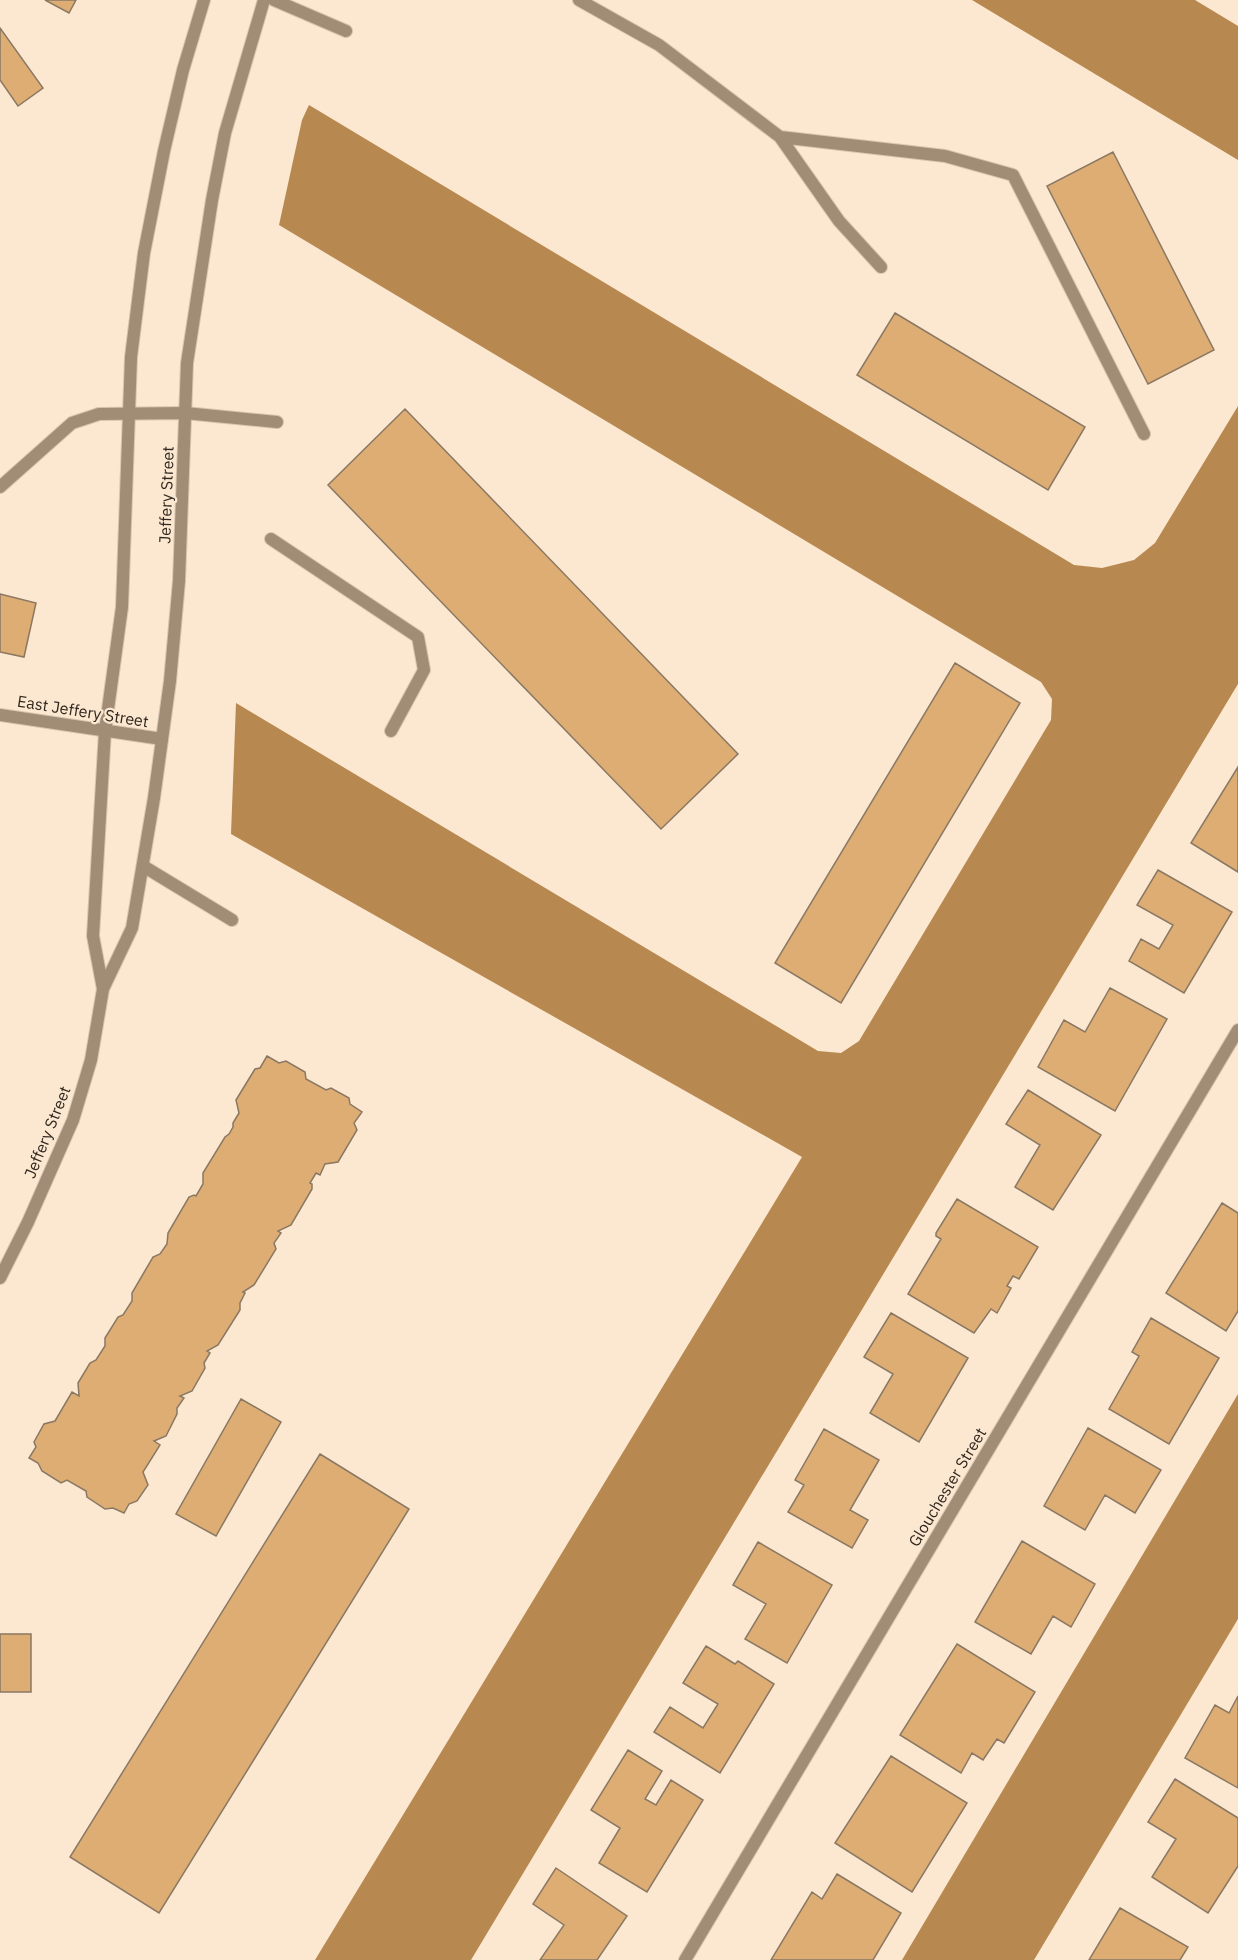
<svg xmlns="http://www.w3.org/2000/svg" width="1238" height="1960" viewBox="0 0 1238 1960" font-family="'IBM Plex Sans',sans-serif">
<style>
.water{fill:#b78951}
.building{fill:#ddad74;stroke:#8a7863;stroke-width:1.5}
.lines{fill:none;stroke-linecap:round;stroke-linejoin:round}
.lane-casing{stroke:#d7c5b0;stroke-width:14}
.street-casing{stroke:#d7c5b0;stroke-width:14}
.lane{stroke:#a18c75;stroke-width:12}
.street{stroke:#a18c75;stroke-width:12}
.labels{text-anchor:middle;stroke-width:4.5;stroke-linejoin:round;paint-order:stroke}
.street-label{font-size:16px;fill:#30281f;stroke:#fce7d0}
</style>
<rect width="100%" height="100%" fill="#fce7d0"/>
<path class="water" d="M972,0H1195L1238,26V160Z
M309,105L1074,565L1102,568L1134,560L1155,543L1238,406V684L471,1960H315L802,1157L231,834L236,703L818,1051L841,1053L859,1041L1051,720L1052,699L1041,682L279,225L302,120Z
M1238,1394V1619L1034,1960H902Z"/>
<path class="building" d="M45,0H76L69,13Z
M0,28L43,88L18,106L0,80Z
M1113,152L1214,350L1148,384L1047,186Z
M895,313L1085,427L1048,490L857,375Z
M405,409L738,754L661,829L328,485Z
M0,594L36,603L24,657L0,652Z
M955,663L1020,703L841,1003L775,963Z
M1238,767V872L1191,843Z
M1158,870L1232,912L1184,993L1129,961L1141,939L1159,949L1173,925L1137,905Z
M1110,988L1167,1019L1115,1111L1038,1067L1064,1020L1085,1032Z
M267,1056L279,1063L286,1061L305,1072L306,1079L326,1090L331,1088L349,1098L350,1104L362,1112L354,1123L357,1130L338,1162L325,1164L320,1175L316,1173L310,1183L312,1184V1189L291,1225L278,1231L281,1233L274,1243L276,1249L254,1285L243,1292L245,1293L240,1303V1310L218,1345L207,1351L210,1353L204,1363L205,1368L192,1391L180,1396L184,1398L177,1408V1414L166,1436L154,1441L160,1445L143,1472L148,1485L137,1501L129,1504L124,1513L113,1508L105,1509L87,1497L86,1491L67,1480L61,1483L42,1471L38,1463L29,1458L36,1447L34,1442L44,1424L55,1421L72,1392L79,1396L78,1383L90,1363L96,1360L105,1346V1338L118,1317L123,1315L132,1301V1293L153,1257L160,1254L167,1244L168,1233L189,1197L194,1195L196,1196L203,1184V1173L225,1137L229,1134L233,1127V1123L239,1113L236,1100L255,1069L260,1068Z
M1028,1090L1101,1135L1053,1210L1015,1187L1040,1145L1006,1124Z
M957,1199L1038,1247L1019,1279L1013,1276L1007,1286L1011,1288L997,1313L991,1309L974,1333L908,1294L941,1239L936,1236V1233Z
M1222,1203L1238,1213V1311L1226,1331L1166,1293Z
M891,1313L968,1358L919,1442L870,1413L893,1374L864,1357Z
M1151,1318L1219,1358L1169,1444L1109,1409L1139,1356L1132,1352Z
M241,1399L281,1422L216,1536L176,1514Z
M1088,1428L1161,1470L1135,1513L1105,1495L1085,1530L1044,1506Z
M824,1429L879,1460L850,1510L868,1520L852,1548L788,1512L804,1485L795,1480Z
M320,1454L409,1509L159,1913L70,1857Z
M1022,1541L1095,1584L1071,1627L1053,1616L1031,1654L975,1622Z
M758,1542L832,1585L787,1663L745,1639L766,1604L733,1585Z
M0,1634H31V1692H0Z
M957,1644L1035,1692L1004,1743L997,1739L983,1760L972,1753L961,1773L900,1735Z
M706,1646L735,1664L738,1661L774,1684L720,1773L654,1732L670,1707L703,1728L718,1704L683,1683Z
M1238,1696V1788L1185,1758L1215,1705L1229,1713Z
M628,1750L662,1771L645,1799L656,1805L671,1780L703,1800L647,1892L599,1863L620,1828L591,1810Z
M891,1756L967,1803L912,1892L835,1843Z
M1175,1779L1238,1818V1866L1208,1913L1152,1877L1176,1839L1148,1822Z
M556,1868L627,1916L597,1960H540L564,1925L533,1904Z
M837,1874L901,1913L873,1960H771L812,1892L822,1899Z
M1120,1908L1188,1947L1180,1960H1089Z"/>
<g class="lines">
<g class="lane-casing">
<path id="lane" d="M274,0L346,31
M579,0L659,45L780,137L945,156L1013,175L1144,434
M780,137L839,221L881,267
M0,487L72,423L99,414L185,413L277,422
M271,539L418,637L424,670L391,731
M0,715L162,739
M143,866L232,920"/>
</g>
<g class="street-casing">
<path id="street" d="M103,989L93,936L105,731L122,607L131,357L144,253L164,151L183,70L204,0
M0,1278L28,1222L73,1120L91,1060L103,989L132,928L154,798L170,681L179,581L187,363L212,200L225,133L264,0
M685,1960L1238,1030"/>
</g>
<use href="#lane" class="lane"/>
<use href="#street" class="street"/>
</g>
<g class="labels">
<g class="street-label">
<text transform="translate(166 495) rotate(-88)" y="6">Jeffery Street</text>
<text transform="translate(83 711) rotate(9)" y="6">East Jeffery Street</text>
<text transform="translate(47 1132) rotate(-68)" y="6">Jeffery Street</text>
<text transform="translate(947 1487) rotate(-59)" y="6">Glouchester Street</text>
</g>
</g>
</svg>
